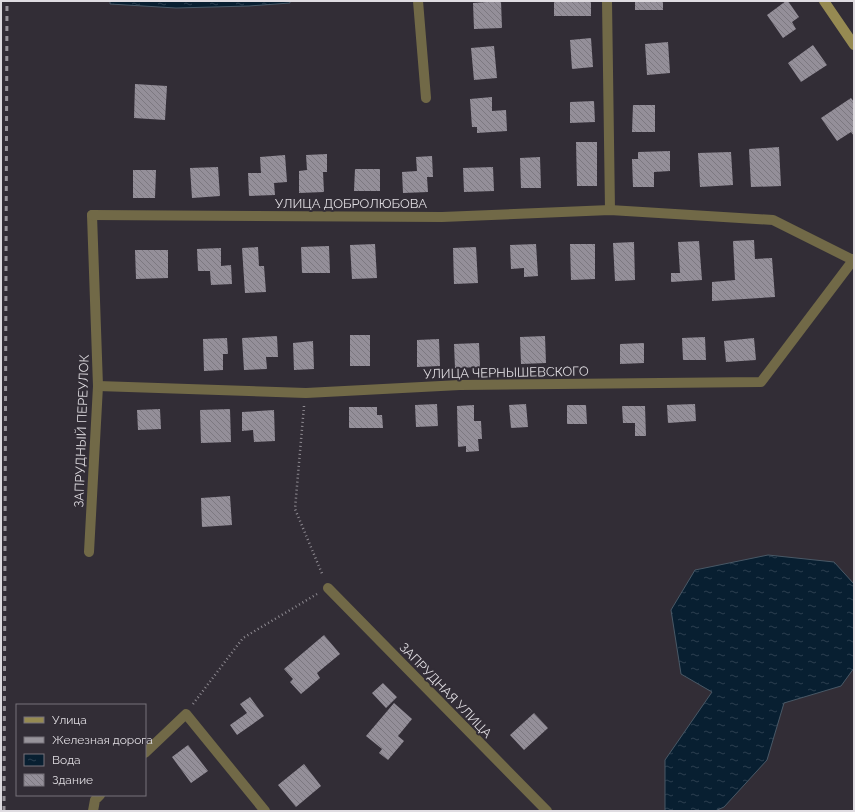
<svg xmlns="http://www.w3.org/2000/svg" width="855" height="812" viewBox="0 0 855 812" font-family="Raleway,sans-serif">
<style>
.water{fill:url(#water-ripples);stroke:#485866}
.building{fill:url(#building-back-hatch)}
.lines{fill:none;stroke-linecap:round;stroke-linejoin:round}
.path{stroke:#8f8b92;stroke-width:2.5;stroke-dasharray:1 3;stroke-linecap:butt}
.lane{stroke:#716947;stroke-width:10}
.street{stroke:#716947;stroke-width:10}
.secondary{stroke:#968a52;stroke-width:10}
.rail{stroke:#98949b;stroke-width:3;stroke-dasharray:5 5;stroke-linecap:butt}
.labels{text-anchor:middle;stroke-width:4;stroke-linejoin:round;paint-order:stroke}
.street-label{font-size:13px;fill:#dfdce1;stroke:#322d36}
</style>
<defs>
<pattern id="water-ripples" width="26" height="14" patternUnits="userSpaceOnUse"><rect width="26" height="14" fill="#081f31"/><path d="M2 4q2-2 4 0t4 0M15 11q2-2 4 0t4 0" fill="none" stroke="#2c3f4f"/></pattern>
<pattern id="building-back-hatch" width="6" height="6" patternUnits="userSpaceOnUse"><rect width="6" height="6" fill="#948f99"/><path d="M-1 5l2 2M0 0l6 6M5-1l2 2" fill="none" stroke="#7c7880"/></pattern>
</defs>
<rect width="100%" height="100%" fill="#322d36"/>
<path class="water" d="M110,1H290V3L249,6L176,8L110,4Z
M768,555L834,562L854,584V668L841,686L784,703L767,760L724,807L715,811H665V760L712,692L681,674L671,610L695,570Z"/>
<path class="building" d="M501,1L502,28L474,29L473,3Z
M554,1H591V16H554Z
M635,1H663V10H635Z
M786,1H788L799,17L792,22L796,29L783,38L767,15Z
M591,38L593,67L572,69L570,40Z
M668,42L670,73L647,75L645,44Z
M813,45L827,65L801,82L788,63Z
M494,46L497,78L474,80L471,48Z
M135,84L167,86L165,120L134,118Z
M492,97V111L506,110L507,131L477,133V127H472L470,99Z
M851,98L854,102V136L851,132L837,141L821,118Z
M594,101L595,122L570,123V102Z
M633,105H655V132H632Z
M576,142H597V186H577Z
M779,147L781,186L751,187L749,149Z
M670,151V171L654,172V187H633L632,159H638V152Z
M731,152L733,185L700,187L698,153Z
M327,154V172H323L324,192L299,193V171L307,170L306,155Z
M285,155L287,182L274,183L275,195L249,196L248,173H261L260,157Z
M432,156L433,177H427L428,192L403,193L402,172L417,171L416,157Z
M540,157L541,188H521L520,158Z
M218,167L220,196L192,198L190,168Z
M493,167L494,191L464,192L463,168Z
M355,169H380V191H354Z
M133,170H156L155,198H133Z
M754,240L755,259L772,258L775,297L712,301V282L735,280L733,241Z
M699,241L702,280L671,282V273H680L678,242Z
M634,242L635,280L615,281L613,243Z
M375,244L377,278L352,279L350,245Z
M536,244L538,276L524,277V268L511,269L510,245Z
M570,244H595V279L571,280Z
M329,246L330,273H302L301,247Z
M258,247L259,266H264L266,292L245,293L242,248Z
M476,247L478,283L454,284L453,248Z
M221,248V266L231,265L232,284L211,285L210,271H198L197,249Z
M135,250H168V278L136,279Z
M350,335H370V366H350Z
M277,336L278,357H266L267,369L244,370L242,338Z
M545,336L546,363L521,364L520,337Z
M705,337L706,360H683L682,338Z
M227,338L228,354H223V370L204,371L203,339Z
M754,338L756,360L726,362L724,341Z
M439,339L440,366L417,367V340Z
M313,341L314,369L294,370L293,343Z
M479,343L480,367L455,368L454,344Z
M644,343V363L620,364V344Z
M437,404L438,426L416,427L415,405Z
M526,404L528,427L511,428L509,405Z
M695,404L696,421L668,423L667,405Z
M474,405V421H481L482,439H478L479,451L466,452V446L458,447L457,406Z
M567,405H586L587,424H567Z
M622,406H645L646,436H635V423H623Z
M349,407H377V415H382L383,428H349Z
M160,409L161,429L138,430L137,410Z
M230,409L231,442L201,443L200,410Z
M274,410L275,441L254,442L253,430L242,431V412Z
M230,496L232,525L202,527L201,498Z
M324,635L340,654L317,673L320,678L301,694L290,682L293,679L284,669Z
M383,683L397,697L386,708L372,693Z
M250,697L264,716L237,735L230,725L247,713L240,704Z
M394,703L412,719L398,736L404,741L388,760L379,753L382,749L366,736Z
M534,713L548,728L524,750L510,735Z
M188,745L208,771L191,783L172,757Z
M304,764L321,786L296,807L278,785Z"/>
<g class="lines">
<path class="path" d="M304,406L295,509L323,576
M193,704L243,638L317,594"/>
<path class="lane" d="M418,1L426,98
M607,1L610,210
M89,552L98,386L92,215"/>
<path class="street" d="M92,215L442,217L610,210L773,220L853,260
M98,386L306,393L460,385L761,382L854,259
M328,588L547,811
M145,753L186,714L265,811
M93,811L95,800L100,795"/>
<path class="secondary" d="M824,1L854,45"/>
<path class="rail" d="M4,811L7,1"/>
</g>
<g class="labels">
<g class="street-label">
<text x="351" y="208">УЛИЦА ДОБРОЛЮБОВА</text>
<text transform="translate(506 372) rotate(-1)" y="5">УЛИЦА ЧЕРНЫШЕВСКОГО</text>
<text transform="translate(81 431) rotate(-88)" y="5">ЗАПРУДНЫЙ ПЕРЕУЛОК</text>
<text transform="translate(446 690) rotate(46)" y="5">ЗАПРУДНАЯ УЛИЦА</text>
</g>
</g>
<rect width="855" height="812" fill="none" stroke="#dfdce1" stroke-width="4"/>
<rect x="16" y="704" width="130" height="92" fill="#322d36" stroke="#77737a"/>
<rect x="24" y="717" width="20" height="6" fill="#968a52" stroke="#77737a"/>
<text x="52" y="724" font-size="12" fill="#dfdce1">Улица</text>
<rect x="24" y="737" width="20" height="6" fill="#98949b" stroke="#77737a"/>
<text x="52" y="744" font-size="12" fill="#dfdce1">Железная дорога</text>
<rect x="24" y="754" width="20" height="12" fill="url(#water-ripples)" stroke="#77737a"/>
<text x="52" y="764" font-size="12" fill="#dfdce1">Вода</text>
<rect x="24" y="774" width="20" height="12" fill="url(#building-back-hatch)" stroke="#77737a"/>
<text x="52" y="784" font-size="12" fill="#dfdce1">Здание</text>
</svg>
